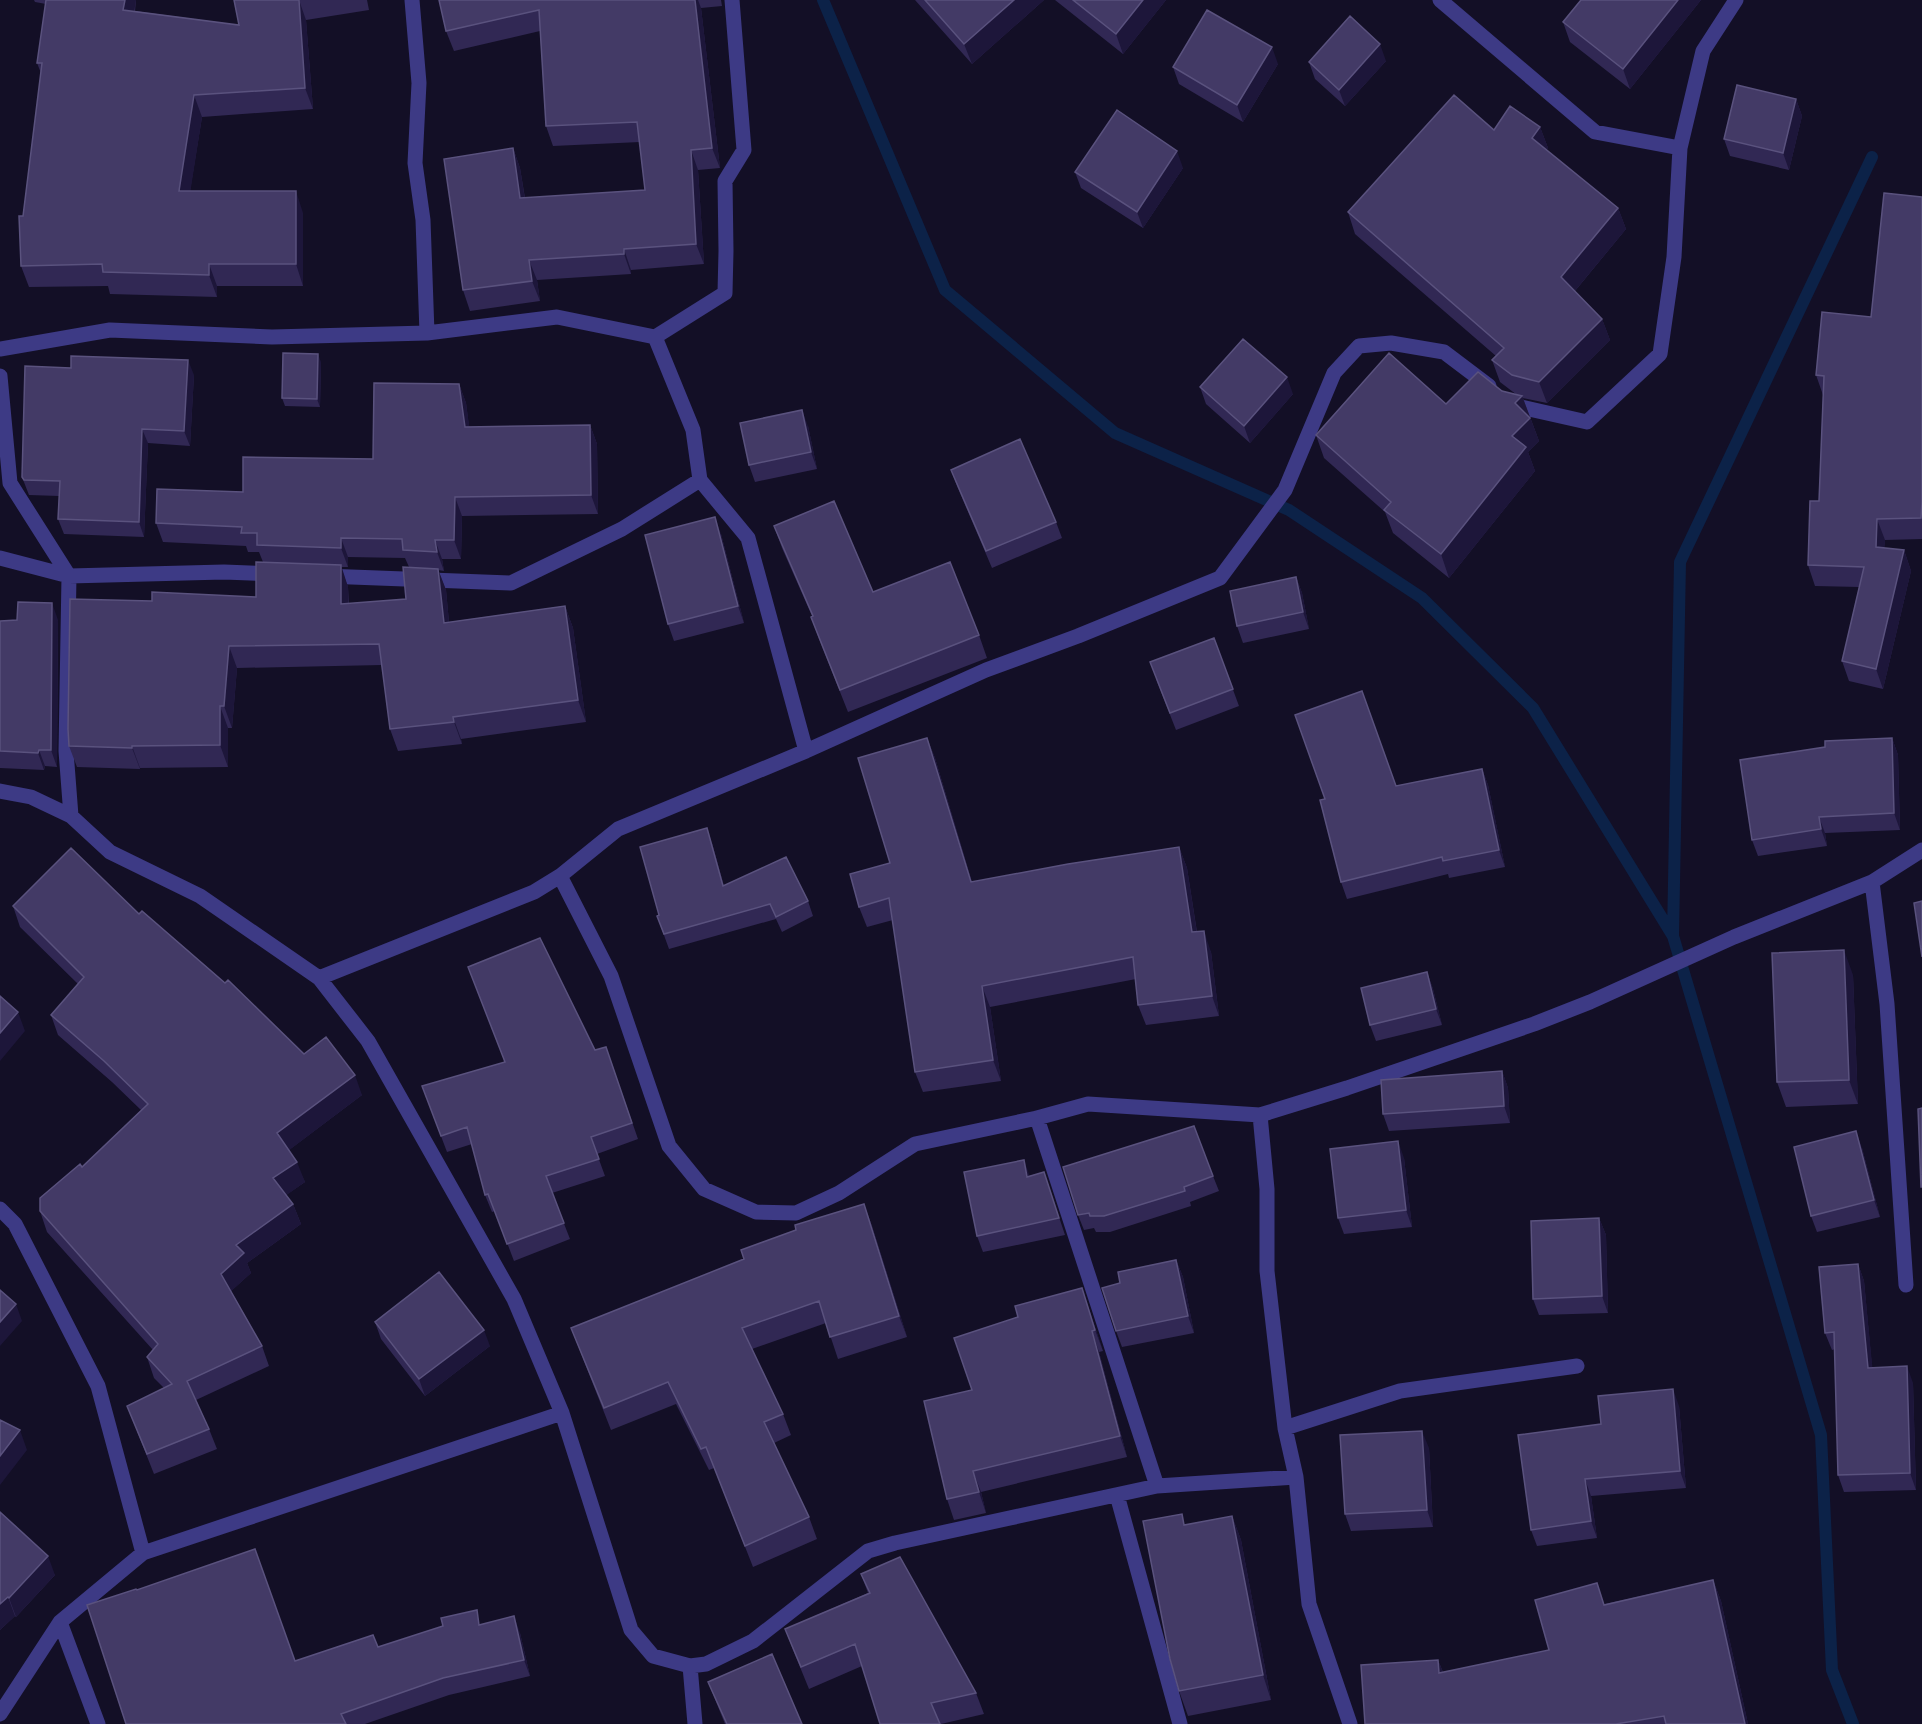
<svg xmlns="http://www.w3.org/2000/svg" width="1922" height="1724" viewBox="0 0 1922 1724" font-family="'Work Sans',sans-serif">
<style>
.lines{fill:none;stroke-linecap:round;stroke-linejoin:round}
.stream{stroke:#0c2248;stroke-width:12}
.minor{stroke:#3d3a85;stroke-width:15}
.wall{fill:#312854;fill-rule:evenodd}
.shaded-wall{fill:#1d163a}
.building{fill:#433a66;stroke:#5a527e;stroke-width:1.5}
</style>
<rect width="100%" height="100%" fill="#130f26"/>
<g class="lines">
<path class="stream" d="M823,0L945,290L1115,433L1289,510L1422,598L1533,708L1673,936
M1853,1724L1832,1670L1821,1435L1673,936L1680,562L1872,157"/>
<path class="minor" d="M412,0L419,83L415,163L423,220L427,333
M732,0L744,150L725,181L726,251L725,293L655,337L693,430L700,480L748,538L806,751
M1440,0L1595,132L1680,148
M0,349L110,330L272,337L427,333L557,317L655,337
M0,376L10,483L69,576L66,751L71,816
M1508,401L1516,406L1587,422L1660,354L1674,257L1680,148L1703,51L1736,0
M0,558L69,576L224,572L277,574
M325,576L511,583L622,529L700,480
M0,791L31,797L71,816L110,852L200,896L319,978L368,1041L514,1299L562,1413L631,1630L653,1656L690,1666L706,1664L753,1641L868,1551L895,1543L1157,1486L1296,1477
M560,876L611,976L669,1146L704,1189L756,1212L796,1213L839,1193L915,1144L1037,1118L1088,1104L1260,1115L1347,1088L1534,1024L1590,1002L1734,937L1872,882L1922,850
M1872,882L1887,1004L1906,1285
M319,978L534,892L560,876L618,829L806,751L986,670L1078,636L1220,578L1285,490L1334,373L1359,346L1391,343L1444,352L1489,386
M1260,1115L1267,1189V1271L1285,1428L1296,1477L1309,1604L1350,1724
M1037,1118L1157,1486
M0,1209L15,1224L98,1386L143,1553
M1285,1428L1400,1391L1577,1366
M1117,1495L1180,1724
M60,1622L98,1724
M690,1666L695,1724
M0,1714L60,1622L143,1553L562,1413"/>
</g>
<path class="wall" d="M34,0H136L135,11L239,25L234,0H367L369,10L306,20L313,109L202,117L190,191L303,213V286H217V297L110,294L108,286L29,287L21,266L23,216L41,73L37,63L46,4L35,2Z
M439,0H721L722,6L701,8L720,168L698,170L704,264L631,270V274L537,280L540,301L470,311L463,290L513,148L520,168L525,198L645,190L640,142L553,146L546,126L540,31L454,51L446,31Z
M915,0H1044L972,64Z
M1055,0H1166L1123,54Z
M1701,0L1630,89L1570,42L1563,22Z
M1386,61L1345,106L1315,79L1309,62Z
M1278,64L1243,122L1179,84L1173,67Z
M1796,99L1802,116L1789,170L1730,156L1724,139Z
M1540,127L1548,148L1546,150L1618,208L1626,229L1575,291L1602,319L1610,340L1547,403L1523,398L1539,441L1528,452L1535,471L1449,578L1393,533L1385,512L1324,458L1316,435L1502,391L1517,395L1500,382L1492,360L1496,356L1355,234L1348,212L1494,130Z
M1183,168L1143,228L1081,188L1075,172Z
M1922,197V539L1885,540L1884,548L1904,550L1911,571L1883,689L1849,681L1842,661L1859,587L1815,586L1808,565L1819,501L1823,395L1816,375L1871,317Z
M321,362L320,407L285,406L282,398Z
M194,375L190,446L148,443L144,537L64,534L58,519L59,496L29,495L22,477Z
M459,384L466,403L469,427L590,425L597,444L598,514L462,516L461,559H442L444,571L438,570L446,590L449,622L565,606L573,628L586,722L461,739L462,744L398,751L390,729L382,665L237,668L232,728H228V767L140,768V769L77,767L69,746L152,601L256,597L263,562L259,552H248L246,546L163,542L156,523L243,492L373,459ZM348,557L405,558L409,567L406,599L349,604L348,587L341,567H348Z
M1200,387L1293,394L1250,443L1206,404Z
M808,426L817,469L755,482L749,465Z
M951,470L1056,522L1062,538L992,568L957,486Z
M774,526L873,592L979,635L987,658L848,712L819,639L811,617L812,616L782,548Z
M721,534L744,623L674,641L668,624Z
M1296,577L1302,593L1309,629L1243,643L1237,626Z
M58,620L57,767L45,766L44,770L0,768V621Z
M1214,638L1239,706L1176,730L1156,679Z
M927,738L935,758L972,882L1179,847L1187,868L1197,932L1211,952L1219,1016L1146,1025L1138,1005L1136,979L990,1007L1001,1081L923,1092L915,1072L893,920L867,927L859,907L890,863Z
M1892,738L1898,755L1900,830L1825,833L1827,846L1758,856L1752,840Z
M1482,769L1488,785L1505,867L1449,878L1448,874L1347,899L1341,882L1396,786Z
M712,843L724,886L808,901L813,916L782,932L776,919L669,949L657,916Z
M13,906L139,914L304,1054L362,1095L289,1150L305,1182L286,1195L293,1204L301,1224L247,1263L251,1273L231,1291L262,1346L269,1366L196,1400L209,1429L217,1449L154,1474L127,1406L164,1388L154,1378L147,1357L153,1350L47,1232L40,1211L141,1110L112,1082L58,1035L51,1015L78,984L20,927Z
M1427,972L1433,989L1442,1025L1376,1041L1370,1025Z
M1853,975L1858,1104L1786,1107L1777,1082Z
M606,1047L638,1139L597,1154L605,1176L552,1193L570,1239L514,1261L495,1211L492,1212L485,1195L472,1144L447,1152L422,1086L595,1050Z
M1502,1071L1508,1088L1510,1123L1389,1131L1383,1114Z
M1862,1148L1880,1217L1817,1232L1811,1216Z
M1404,1158L1412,1227L1344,1234L1338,1218Z
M1044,1172L1065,1235L983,1252L977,1236L1029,1176Z
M1213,1176L1219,1191L1190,1202L1191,1206L1110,1232H1096L1094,1228L1084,1230L1078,1215Z
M864,1204L872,1226L907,1337L838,1359L826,1323L752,1349L783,1414L791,1435L774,1443L809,1517L817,1539L753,1567L714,1468L709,1470L676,1404L611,1430L571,1328L744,1259L796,1230Z
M1599,1218L1606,1235L1608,1313L1539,1315L1533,1299Z
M1176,1260L1183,1277L1194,1333L1122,1347L1116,1331L1120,1283Z
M1858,1264L1864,1281L1872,1367L1913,1383L1916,1490L1844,1492L1838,1475L1835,1349L1832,1350L1825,1333Z
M1082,1288L1103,1351L1099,1352L1127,1457L981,1492L986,1513L954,1520L947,1499L972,1390L1018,1317Z
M375,1322L490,1346L425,1396L381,1339Z
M1679,1406L1686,1488L1591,1496L1597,1538L1537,1546L1531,1530L1601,1424Z
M1429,1448L1433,1527L1351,1531L1345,1514Z
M0,1512L55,1575L16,1617L15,1616L0,1630Z
M1232,1516L1241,1540L1271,1700L1188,1716L1179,1691Z
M861,1574L976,1693L984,1714L941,1724H880L862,1666L809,1689L793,1650L785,1629L868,1593Z
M1713,1580L1721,1601L1748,1724H1365L1438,1660L1443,1672L1549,1650L1605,1604Z
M137,1590L295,1661L378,1647L482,1624L520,1633L530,1676L449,1695L365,1724H126Z
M708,1682L802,1724H725Z"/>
<path class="shaded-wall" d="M125,0H136L131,31L123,10Z
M299,0L306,20L313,109L305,88Z
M695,0H698L701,8L720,168L712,148Z
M1014,0H1044L972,64L964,44Z
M1143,0H1166L1123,54L1116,34Z
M1678,0H1701L1630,89L1623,69Z
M1380,44L1386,61L1345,106L1339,90Z
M1272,47L1278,64L1243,122L1237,105Z
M194,95L202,117L187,213L179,191Z
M1796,99L1802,116L1789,170L1783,153Z
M1540,127L1548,148L1540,160L1532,138Z
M513,148L520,168L528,219L520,198Z
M691,150L698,170L704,264L696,244Z
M1177,151L1183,168L1143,228L1137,212Z
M296,191L303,213V286L296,264Z
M1618,208L1626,229L1569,298L1561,277Z
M624,249L631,270V274L624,254Z
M529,260L537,280L540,301L532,281Z
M209,264L217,286V297L209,275Z
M1602,319L1610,340L1547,403L1539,382Z
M318,354L321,362L320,407L317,399Z
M188,360L194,375L190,446L184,431Z
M1287,377L1293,394L1250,443L1244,426Z
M459,384L466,403L472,446L465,427Z
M1522,396L1539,441L1528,452L1535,471L1449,578L1441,554L1512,436L1515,403Z
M802,410L808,426L817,469L811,452Z
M590,425L597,444L598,514L591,495Z
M142,429L148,443L144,537L139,522Z
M455,497L462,516L461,559L454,540Z
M715,517L721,534L744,623L738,606Z
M1877,519L1885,540L1883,567L1876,547Z
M341,538L348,557V567L341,548Z
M435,540L442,559L444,571L437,552Z
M1904,550L1911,571L1883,689L1876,669Z
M341,565L348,587L349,626L341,604Z
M438,569L446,590L451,644L444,623Z
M1296,577L1302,593L1309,629L1303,612Z
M52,603L58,620L57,767L51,750Z
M565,606L573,628L586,722L578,700Z
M229,646L237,668L232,728L224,706Z
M220,706L228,728V767L220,745Z
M453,717L461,739L462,744L454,722Z
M927,738L935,758L978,903L971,882Z
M1892,738L1898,755L1900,830L1894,813Z
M132,746L140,768V769L132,748Z
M39,750L45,766L44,770L38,753Z
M1482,769L1488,785L1505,867L1499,850Z
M1819,817L1825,833L1827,846L1821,829Z
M707,828L712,843L728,901L723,886Z
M1179,847L1187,868L1200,953L1192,932Z
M1204,931L1211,952L1219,1016L1212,996Z
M1844,950L1853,975L1858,1104L1849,1080Z
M1427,972L1433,989L1442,1025L1436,1009Z
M982,986L990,1007L1001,1081L993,1060Z
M18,1012L25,1031L0,1061V1033Z
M1502,1071L1508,1088L1510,1123L1504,1106Z
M355,1075L362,1095L284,1154L277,1133Z
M1856,1131L1862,1148L1880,1217L1874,1200Z
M1398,1141L1404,1158L1412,1227L1406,1210Z
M1024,1160L1030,1177H1027Z
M297,1162L305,1182L281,1199L273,1178Z
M293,1204L301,1224L247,1263L251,1273L228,1294L221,1274L236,1245Z
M864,1204L872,1226L907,1337L899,1316Z
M1599,1218L1606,1235L1608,1313L1602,1296Z
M1176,1260L1183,1277L1194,1333L1188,1316Z
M1858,1264L1864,1281L1874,1384L1868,1368Z
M1082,1288L1103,1351L1095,1330Z
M16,1304L22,1321L0,1346V1322Z
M484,1330L490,1346L425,1396L419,1379Z
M1092,1331L1099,1352L1127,1457L1120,1436Z
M1907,1366L1913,1383L1916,1490L1910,1473Z
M1673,1389L1679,1406L1686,1488L1680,1471Z
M20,1430L27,1450L0,1485V1456Z
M1422,1431L1429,1448L1433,1527L1427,1510Z
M973,1471L981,1492L986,1513L979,1492Z
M1585,1479L1591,1496L1597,1538L1591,1521Z
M1232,1516L1241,1540L1271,1700L1263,1675Z
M48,1556L55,1575L16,1617L9,1598Z
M1713,1580L1721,1601L1748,1724H1745Z
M8,1597L15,1616L0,1630V1604Z
M514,1616L520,1633L530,1676L524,1660Z
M1438,1660L1446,1680L1439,1673Z"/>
<path class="building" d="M46,0H125L123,10L239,25L234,0H299L305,88L194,95L179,191H296V264H209V275L103,272L102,264L21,266L19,216H23L42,63H37Z
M439,0H695L712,148L691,150L696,244L624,249V254L529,260L532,281L463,290L444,159L513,148L520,198L645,190L637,122L546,126L539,10L446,31Z
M925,0H1014L964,44Z
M1073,0H1143L1116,34Z
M1581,0H1678L1623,69L1563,22Z
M1207,10L1272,47L1237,105L1173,67Z
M1350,16L1380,44L1339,90L1309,62Z
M1737,85L1796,99L1783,153L1724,139Z
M1454,95L1494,130L1510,106L1540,127L1532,138L1618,208L1561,277L1602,319L1539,382L1512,375L1492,360L1504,348L1348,212Z
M1117,110L1177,151L1137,212L1075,172Z
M1884,193L1922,197V502L1921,518L1877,519L1876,547L1904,550L1876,669L1842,661L1864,567L1808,565L1810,501H1819L1824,376L1816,375L1822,312L1871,317Z
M1243,339L1287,377L1244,426L1200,387Z
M283,353L318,354L317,399L282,398Z
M1389,353L1446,404L1478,372L1502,391L1522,396L1515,403L1530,418L1512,436L1526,447L1441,554L1384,510L1391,502L1316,435Z
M71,356L188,360L184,431L142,429L139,522L58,519L60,481L24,480L22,477L25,366L71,368Z
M374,383L459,384L465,427L590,425L591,495L455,497L454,540H435L437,552L403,550L402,539L341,538V548L257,545V533H241L242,527L156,523L157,489L243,492V457L373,459Z
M802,410L811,452L749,465L740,423Z
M1020,439L1056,522L986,551L951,470Z
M834,501L873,592L950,562L979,635L840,690L811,617L813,616L774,526Z
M715,517L738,606L668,624L645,535Z
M256,562L341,565V604L406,599L403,567L438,569L444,623L565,606L578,700L453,717L454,722L390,729L379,644L229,646L224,706H220V745L132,746V748L69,746L68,729L70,599L152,601V592L256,597Z
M1296,577L1303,612L1237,626L1230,591Z
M18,602L52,603L51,750H39L38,753L0,751V621L17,620Z
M1214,638L1233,689L1170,713L1150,662Z
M1362,691L1396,786L1482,769L1499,850L1443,861L1442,857L1341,882L1320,800L1325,799L1295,715Z
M927,738L971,882L1068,864L1179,847L1192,932L1204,931L1212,996L1138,1005L1133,957L982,986L993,1060L915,1072L889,898L859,907L850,874L890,863L858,758Z
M1892,738L1894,813L1819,817L1821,829L1752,840L1740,760L1825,747V741Z
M707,828L723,886L786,857L808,901L776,917L770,904L664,934L657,916L659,915L640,847Z
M71,848L139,914L142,911L225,983L228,980L304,1054L326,1037L355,1075L277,1133L297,1162L273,1178L293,1204L236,1245L244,1253L221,1274L262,1346L187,1381L209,1429L147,1454L127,1406L172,1384L147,1357L158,1344L40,1211V1198L80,1164L82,1167L148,1104L104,1061L51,1015L84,977L13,906Z
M1922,901V957L1914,903Z
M540,938L595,1050L606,1047L632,1123L591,1137L599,1159L546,1176L564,1223L507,1244L488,1194L485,1195L467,1127L441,1136L422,1086L505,1062L468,967Z
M1844,950L1849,1080L1777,1082L1772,953Z
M1427,972L1436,1009L1370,1025L1361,988Z
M0,996L18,1012L0,1033Z
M1502,1071L1504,1106L1383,1114L1381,1080Z
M1922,1108V1187H1921L1918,1109Z
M1194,1126L1213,1176L1184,1187L1185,1191L1104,1216H1090L1089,1213L1078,1215L1063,1167Z
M1856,1131L1874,1200L1811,1216L1794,1147Z
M1398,1141L1406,1210L1338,1218L1330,1149Z
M1024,1160L1027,1177L1044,1172L1059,1218L977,1236L964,1172Z
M864,1204L899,1316L830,1337L819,1301L742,1328L783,1414L764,1422L809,1517L745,1546L706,1447L701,1449L668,1382L604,1408L571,1328L744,1259L741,1250L796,1230L795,1225Z
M1599,1218L1602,1296L1533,1299L1531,1221Z
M1176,1260L1188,1316L1116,1331L1102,1288L1120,1283L1118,1272Z
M1858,1264L1868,1368L1907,1366L1910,1473L1838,1475L1834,1332L1825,1333L1819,1267Z
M439,1272L484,1330L419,1379L375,1322Z
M1082,1288L1095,1330L1092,1331L1120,1436L973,1471L979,1492L947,1499L924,1401L972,1390L954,1338L1018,1317L1015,1306Z
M0,1290L16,1304L0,1322Z
M1673,1389L1680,1471L1585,1479L1591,1521L1531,1530L1518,1435L1601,1424L1598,1396Z
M0,1420L20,1430L0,1456Z
M1422,1431L1427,1510L1345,1514L1340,1435Z
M0,1512L48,1556L9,1598L8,1597L0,1604Z
M1182,1514L1184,1525L1232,1516L1263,1675L1179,1691L1170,1659L1143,1521Z
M255,1549L295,1661L373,1635L378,1647L443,1626L441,1618L477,1610L479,1625L514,1616L524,1660L443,1678L341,1714L346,1724H126L87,1605L136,1589L137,1590Z
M900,1557L976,1693L931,1703L940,1724H880L855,1644L801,1667L785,1629L870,1593L861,1574Z
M1713,1580L1745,1724H1666L1664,1716L1616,1724H1365L1361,1665L1438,1660L1439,1673L1549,1650L1535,1600L1597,1583L1604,1605Z
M772,1654L802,1724H727L708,1682Z"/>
</svg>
